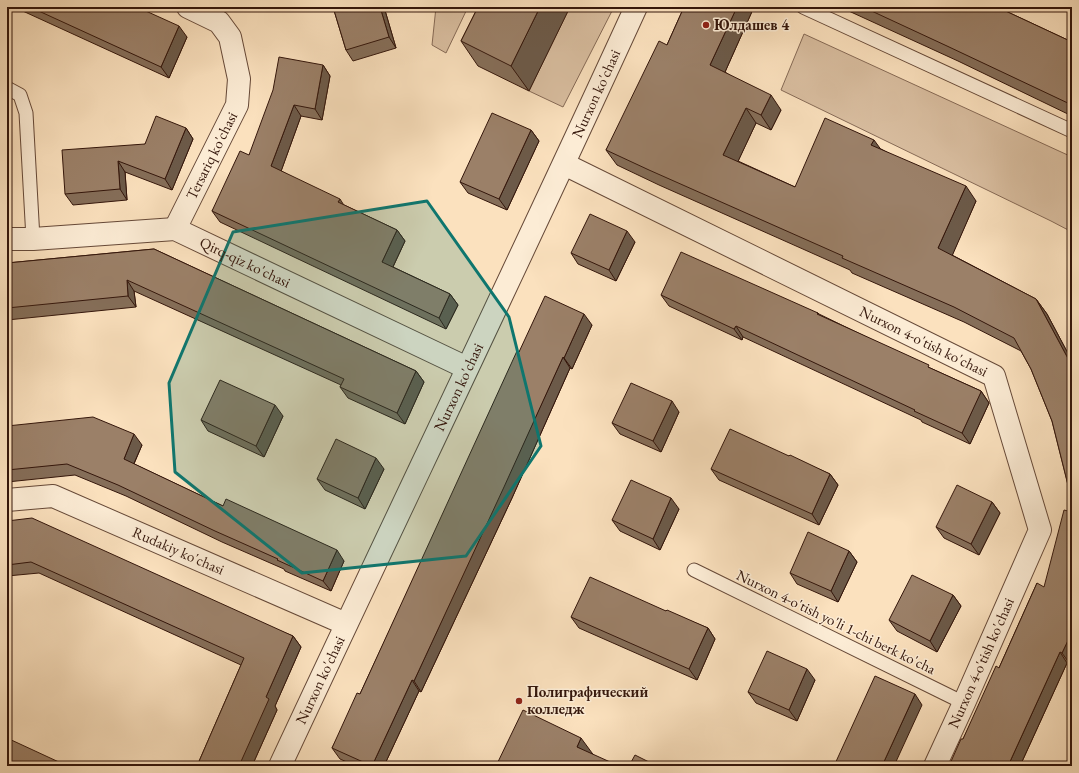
<svg xmlns="http://www.w3.org/2000/svg" width="1079" height="773" viewBox="0 0 1079 773" font-family="'EB Garamond',serif">
<style>
.green{fill:#d9bea0;stroke:#866a56}
.lines{fill:none;stroke-linecap:round;stroke-linejoin:round}
.lane-casing{stroke:#664938;stroke-width:15}
.street-casing{stroke:#664938;stroke-width:24}
.lane{stroke:#fcecd5;stroke-width:13}
.street{stroke:#fcecd5;stroke-width:22}
.wall{fill:#856e59;stroke:#34160b}
.shaded-wall{fill:#6c5a49;stroke:#34160b}
.building{fill:#9b8068;stroke:#34160b}
.marked{fill:#0f766e;fill-opacity:0.2;stroke:#0f766e;stroke-width:3;stroke-linejoin:round}
.poi-dot{fill:#8f2418;stroke:#fcecd5;stroke-width:1.5}
.labels{text-anchor:middle;stroke-width:3;stroke-linejoin:round;paint-order:stroke}
.poi-label{font-size:15px;font-weight:bold;fill:#34160b;stroke:#fcecd5;text-anchor:start}
.street-label{font-size:15px;fill:#34160b;stroke:#fcecd5}
</style>
<rect width="100%" height="100%" fill="#fbe1be"/>
<filter id="stains"><feTurbulence type="fractalNoise" baseFrequency=".005" numOctaves="4"/><feColorMatrix values="0 0 0 0 .2 0 0 0 0 .09 0 0 0 0 .02 0 0 0 .5 -.17"/></filter>
<radialGradient id="worn" r=".72"><stop offset=".6" stop-color="#630" stop-opacity="0"/><stop offset="1" stop-color="#630" stop-opacity=".3"/></radialGradient>
<path class="green" d="M436,7H468L446,53L432,45Z
M570,7H614L563,107L529,91Z
M804,34L1072,157V232L1051,221L781,90Z"/>
<g class="lines">
<g class="lane-casing">
<path id="lane" d="M803,7L1072,131
M7,88L20,95L26,113L33,239
M694,570L964,703"/>
</g>
<g class="street-casing">
<g id="street">
<path id="s1" d="M564,164L994,376L1040,530L964,703L935,766"/>
<path id="s2" d="M175,229L237,105L239,79L230,37L219,22L188,7"/>
<path id="s3" d="M7,239H33L175,229L467,368"/>
<path id="s4" d="M7,500L53,496L346,624"/>
<path id="s5" d="M280,766C398,513 520,261 636,7"/>
</g>
</g>
<use href="#lane" class="lane"/>
<use href="#street" class="street"/>
</g>
<path class="wall" d="M14,7H137L187,37L169,78Z
M333,7H384L396,48L353,61L346,50Z
M478,7L529,91L478,66L461,41Z
M684,7H754L725,72L781,110L771,130L756,123L738,161L795,187L881,149L976,201L952,255L1036,299L1047,314L1072,361V493L1069,489L1052,421L1031,369L1021,351L964,322L852,273L850,270L659,185L617,165L606,150L667,45Z
M840,7H997L1072,42V116L958,61Z
M323,65L330,76L322,120L301,116L281,171L344,205L397,230L405,241L393,267L450,294L458,305L446,329L220,222L212,211L249,155Z
M186,128L193,139L172,190L125,172L127,200L73,205L65,194L145,144Z
M531,130L539,141L507,210L468,193L460,182Z
M7,159L10,186H7Z
M635,242L616,281L578,264L571,253Z
M154,249L416,371L424,382L405,424L348,398L340,387L341,385L134,291L136,307L7,320V263Z
M661,295L818,313L819,314L930,368L981,391L989,403L970,444L922,422L921,420L743,337L742,340L669,306Z
M592,325L572,369L570,368L512,498L421,692L419,691L384,766H356L340,759L332,748L360,694L519,352Z
M679,412L661,452L620,434L612,423Z
M283,416L264,457L208,431L201,420Z
M7,426L142,445L134,464L223,506L344,561L331,591L285,571L284,569L222,542L126,496L75,475L7,482Z
M789,456L830,474L838,485L819,525L719,480L711,469Z
M384,469L365,509L325,490L317,479Z
M992,502L1000,513L979,555L944,538L936,527Z
M679,509L660,550L620,531L612,520Z
M7,521L293,636L301,647L275,706L277,710L252,766H197L241,665L39,573L7,576Z
M849,551L857,562L838,602L797,584L790,573Z
M1037,583L1070,664L1067,663L1020,766H949L963,739L999,668Z
M953,595L961,606L937,652L897,631L889,620Z
M666,611L708,628L715,639L697,680L579,628L571,617Z
M815,680L797,721L756,703L748,692Z"/>
<path class="shaded-wall" d="M380,7H384L396,48L389,37Z
M540,7H570L529,91L511,66Z
M737,7H754L721,81L710,65Z
M179,26L187,37L169,78L161,67Z
M323,65L330,76L322,120L315,109Z
M771,95L781,110L771,130L761,115Z
M294,105L301,116L279,177L271,166Z
M746,108L756,123L734,170L723,155Z
M186,128L193,139L172,190L165,179Z
M531,130L539,141L507,210L499,199Z
M874,140L885,155L871,145Z
M7,159L10,186L7,182Z
M118,161L125,172L127,200L120,189Z
M966,186L976,201L949,263L938,248Z
M340,199L347,210L338,202Z
M397,230L405,241L390,273L382,262Z
M627,231L635,242L616,281L609,270Z
M127,280L134,291L136,307L128,296Z
M450,294L458,305L446,329L439,318Z
M1036,299L1047,314L1072,361V366Z
M584,314L592,325L572,369L564,358Z
M736,326L743,337L742,340L734,329Z
M563,357L570,368L512,498L421,692L414,681Z
M416,371L424,382L405,424L397,413Z
M981,391L989,403L970,444L962,433Z
M672,401L679,412L661,452L653,441Z
M275,405L283,416L264,457L256,446Z
M134,434L142,445L131,470L124,459Z
M376,458L384,469L365,509L358,498Z
M830,474L838,485L819,525L812,514Z
M671,498L679,509L660,550L653,539Z
M992,502L1000,513L979,555L971,544Z
M337,550L344,561L331,591L323,581Z
M849,551L857,562L838,602L831,591Z
M953,595L961,606L937,652L930,641Z
M708,628L715,639L697,680L689,669Z
M1072,632V660L1070,664L1062,653Z
M293,636L301,647L275,706L277,710L252,766H239L266,697Z
M1060,652L1067,663L1020,766H1008Z
M807,669L815,680L797,721L789,710Z
M412,680L419,691L384,766H372Z
M915,694L922,705L894,766H882Z
M581,738L595,757L577,747Z"/>
<path class="building" d="M30,7H137L179,26L161,67Z
M333,7H380L389,37L346,50Z
M478,7H540L511,66L461,41Z
M684,7H737L710,65L771,95L761,115L746,108L723,155L795,187L825,118L874,140L871,145L966,186L938,248L1036,299L1072,366V489H1069L1052,421L1031,369L1014,338L954,307L842,258L843,256L649,170L606,150L659,41L667,45Z
M863,7H997L1072,42V105L947,46Z
M279,57L323,65L315,109L294,105L271,166L340,199L338,202L397,230L382,262L450,294L439,318L212,211L240,151L249,155L273,90Z
M492,113L531,130L499,199L460,182Z
M156,116L186,128L165,179L118,161L120,189L65,194L62,150L145,144Z
M590,214L627,231L609,270L571,253Z
M154,249L416,371L397,413L340,387L344,379L127,280L128,296L7,308V263Z
M681,252L818,313L817,314L929,365L928,367L981,391V392L962,433L914,411L915,410L736,326L734,329L661,295Z
M545,296L584,314L564,358L563,357L504,487L414,681L412,680L372,766L332,748L357,693L360,694L517,351L519,352Z
M220,380L275,405L256,446L201,420Z
M631,383L672,401L653,441L612,423Z
M93,417L134,434L124,459L223,506L226,499L337,550L323,581L277,560L278,559L215,531L118,485L67,464L7,470V426Z
M730,429L789,456L790,455L830,474L812,514L711,469Z
M336,439L376,458L358,498L317,479Z
M631,480L671,498L653,539L612,520Z
M957,485L992,502L971,544L936,527Z
M1064,510L1072,512V632L1062,653L1060,652L1008,766H949L961,739H963L996,666L999,668L1037,583L1044,587Z
M32,518L293,636L266,697L269,699L239,766L238,765L237,766H197L244,658L31,562L7,565V521Z
M808,532L849,551L831,591L790,573Z
M912,575L953,595L930,641L889,620Z
M590,577L666,611L667,610L708,628L689,669L571,617Z
M767,651L807,669L789,710L748,692Z
M875,676L915,694L882,766H834Z
M523,710L581,738L577,747L619,766H496Z
M7,738L61,763L60,766H61H7Z
M635,755L657,766H629Z
M437,763L443,766H436Z
M189,764L194,766H188Z"/>
<path class="marked" d="M427,201L509,317L541,446L466,556L302,573L175,472L169,383L233,232Z"/>
<g class="poi-dot">
<circle cx="706" cy="25" r="4"/>
<circle cx="519" cy="701" r="4"/>
</g>
<g class="labels">
<g class="poi-label">
<text x="714" y="30">Юлдашев 4</text>
<text x="527" y="697">Полиграфический<tspan x="527" dy="17">колледж</tspan></text>
</g>
<g class="street-label">
<text dy="5" stroke="none"><textPath href="#s5" startOffset="743">Nurxon ko'chasi</textPath></text>
<text dy="5" stroke="none"><textPath href="#s2" startOffset="82">Tersariq ko'chasi</textPath></text>
<text dy="5" stroke="none"><textPath href="#s3" startOffset="246">Qirq-qiz ko'chasi</textPath></text>
<text dy="5" stroke="none"><textPath href="#s1" startOffset="401">Nurxon 4-o'tish ko'chasi</textPath></text>
<text dy="5" stroke="none"><textPath href="#s5" startOffset="419">Nurxon ko'chasi</textPath></text>
<text dy="5" stroke="none"><textPath href="#s4" startOffset="183">Rudakiy ko'chasi</textPath></text>
<text transform="translate(836 622) rotate(26)" y="5">Nurxon 4-o'tish yo'li 1-chi berk ko'cha</text>
<text transform="translate(981 663) rotate(-66)" y="5">Nurxon 4-o'tish ko'chasi</text>
<text dy="5" stroke="none"><textPath href="#s5" startOffset="95">Nurxon ko'chasi</textPath></text>
</g>
</g>
<rect width="1079" height="773" fill="none" stroke="#fbe1be" stroke-width="24"/>
<rect x="8" y="8" width="1063" height="757" fill="none" stroke="#34160b" stroke-width="2"/>
<rect x="12" y="12" width="1055" height="749" fill="none" stroke="#34160b"/>
<rect width="100%" height="100%" filter="url(#stains)"/>
<rect width="100%" height="100%" fill="url(#worn)"/>
</svg>
